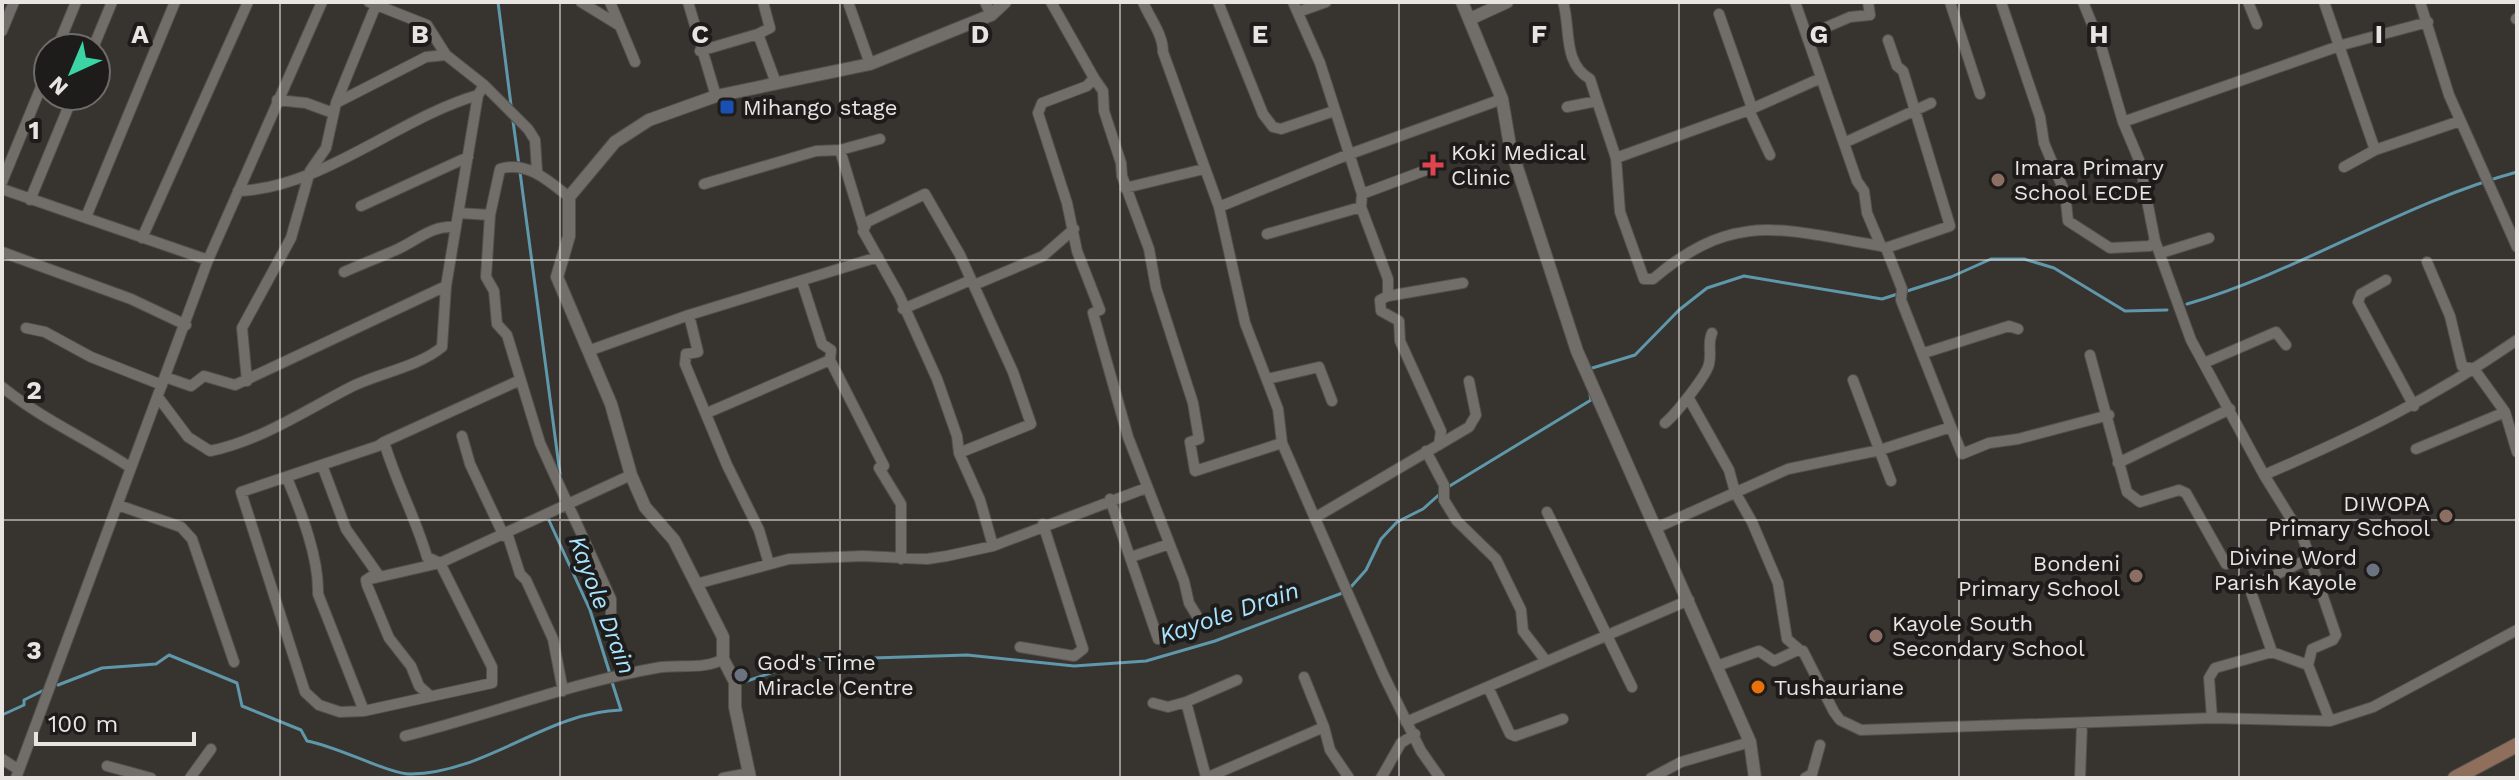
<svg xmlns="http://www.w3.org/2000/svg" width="2519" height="780" viewBox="0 0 2519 780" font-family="'Work Sans',sans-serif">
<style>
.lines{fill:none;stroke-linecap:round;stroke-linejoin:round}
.stream{stroke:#5f97ab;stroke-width:3}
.minor-casing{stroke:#534f4c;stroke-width:12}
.tertiary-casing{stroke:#534f4c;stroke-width:14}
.secondary-casing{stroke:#534f4c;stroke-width:16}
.minor{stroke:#716d68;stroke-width:10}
.tertiary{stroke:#716d68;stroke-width:12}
.secondary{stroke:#8f6e5c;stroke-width:14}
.grid{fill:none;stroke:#e7e4e1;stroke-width:2;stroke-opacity:0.55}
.transit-dot{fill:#1a4fb4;stroke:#1d1c1a;stroke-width:3}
.health-dot{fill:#e0444e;stroke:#1d1c1a;stroke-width:3}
.education-dot{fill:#8d6e63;stroke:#1d1c1a;stroke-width:3}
.worship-dot{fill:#6b7280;stroke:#1d1c1a;stroke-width:3}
.food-dot{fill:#e8710a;stroke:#1d1c1a;stroke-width:3}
.labels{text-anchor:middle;stroke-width:8;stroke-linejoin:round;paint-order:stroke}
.poi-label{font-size:22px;fill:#e7e4e1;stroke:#1d1c1a;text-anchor:start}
.water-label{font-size:24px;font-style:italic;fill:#a8e4ff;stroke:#1d1c1a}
.grid-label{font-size:26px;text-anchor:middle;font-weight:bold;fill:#e7e4e1;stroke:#1d1c1a;stroke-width:8;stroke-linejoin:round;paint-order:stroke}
</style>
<rect width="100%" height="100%" fill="#37342f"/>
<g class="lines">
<path class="stream" d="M498,2L511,105
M513,121L519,165
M520,172L560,474
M2187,304C2301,271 2402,203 2517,172
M1589,369L1635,355L1679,310L1707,288L1744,276L1882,299L1951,277L1991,259H2024L2054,268L2125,311L2167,310
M1448,487L1591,400L1590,395
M547,516L590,610L610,674
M1350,588L1366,570L1381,539L1397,522L1423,509L1442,492
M741,683L809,660L967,655L1074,666L1146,661L1215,641L1345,592
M58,685L102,668L156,664L169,655L237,683L242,706L301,730L307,741C337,746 391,775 411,774C486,773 547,712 621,710L612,682
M2,715L24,705V700L44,690"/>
<g class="minor-casing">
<path id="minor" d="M369,2L427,25L446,55L484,85L528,129L535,140L537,171
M581,2L620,26
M610,2L635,62
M688,2L716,96
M763,2L770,28L758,34L776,83
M848,2L870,64
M985,2L991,15
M1051,2L1094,78L1087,86L1042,103L1038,113L1067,203L1077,251L1100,310L1093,313L1128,437L1184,581L1189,603L1200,621
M1143,2C1150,19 1163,34 1163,52L1219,207L1245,323L1278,409L1282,443L1384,676L1421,751L1440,778
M1218,2L1263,114L1273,127L1281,129L1334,111
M1293,2L1320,63L1362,194L1361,207L1388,279V296L1380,300L1381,311L1399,321L1400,341L1441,431L1439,445
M1563,2C1571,27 1562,63 1590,79L1597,101
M1795,2L1857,181L1864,191L1867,213L1881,246L1886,248L1902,289L1901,300L1951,427
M1950,2L1980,94
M2001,2L2040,117L2044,143L2065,193L2068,221L2110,248L2150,246L2155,241
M2083,2L2101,46L2123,122L2139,160L2155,241L2191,340L2264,475L2303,538L2336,635L2333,640L2312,649L2308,665L2330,721
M2248,2L2257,24
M2324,2L2375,150L2344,167
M2420,2L2449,95L2517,247
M1298,12L1326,2
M1719,14L1752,108
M2516,19L2517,18
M2,31L14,2
M1810,43L1815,32L1850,17L1870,15L1868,2
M57,48L76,2
M93,48L112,2
M700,51L758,34
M1094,78L1103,91L1104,111L1121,163L1122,176L1149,249L1156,288L1193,403L1199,439L1190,442L1195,471L1282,443
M277,100L306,103L333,113
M336,103L426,57L446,55
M1567,107L1597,101L1616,158L1749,110L1821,78
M1749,110L1770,155
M2123,122L2342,45L2428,22
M1846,142L1931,103
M840,150L863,226
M2375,150L2460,121
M1616,158L1620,212L1644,279H1653C1735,209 1783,230 1881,246
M2,182L48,70
M704,184L816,151L840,150L880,139
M1125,188L1204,169
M2,189L208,260
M238,191C323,188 398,118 478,95
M1362,194L1429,169
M569,197C550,182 527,160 500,169L490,215L486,277L494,291L497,324L507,335L540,443L611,599V628
M30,200L73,96
M361,206L468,157
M1219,207L1347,155L1502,99
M459,213L490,215
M86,217L175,2
M1267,234L1361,207
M142,238L248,2
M1886,248L1950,226L1903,71L1897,66L1888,40
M2,252L131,299L186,325
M2161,253L2209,238
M2427,262L2450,316L2462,366L2474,369L2505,412L2517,452
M344,272C362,264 380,257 398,249C419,239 432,225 456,227
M2386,280L2361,294L2358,302L2414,406
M802,282L822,344L831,350L830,360L884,466L879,468L901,504V559
M974,285L1043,256L1074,229
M1388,296L1463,283
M903,309L971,280
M689,315L698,352L686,354L685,364L727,465L759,530L769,564
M26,328L45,332L91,357L162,385
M588,351L689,315L878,257
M1924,353L2009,326L2018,329
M2090,355L2127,492L2140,502L2179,490L2186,493L2226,564
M2204,363L2276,332L2286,345
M165,377L191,386L204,376L235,385L446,286
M1267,379L1319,367L1332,401
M1853,380L1891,481
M247,381L242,328L291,238L310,171L326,148L336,103L376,5
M2,387C43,420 88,439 131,468
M158,397L188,437L210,451C260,441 306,410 351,387C379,373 418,367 442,347L446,286L478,95L484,85
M1688,397L1729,470L1735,492L1752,522L1778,583L1787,639L1802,652
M707,413L830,360
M1665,423C1675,415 1707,375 1709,364C1712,352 1707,344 1712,333
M462,436L470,464L504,536H508L520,574L526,580L553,639L563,691
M384,442C397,485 415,516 427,557L440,563L492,667V683L364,711L340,712L319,705L305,692L241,492L378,446L384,442L518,381
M2416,449L2505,412
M1426,451L1444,485V500L1457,521L1496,559L1521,610L1523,631L1546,661
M959,453L1031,424L1013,372L960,255L925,194L867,222L863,231L899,295L937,379L957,436L959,453L980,500L993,546
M2118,463L2230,409
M322,465L346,529L377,573L366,580L367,585L389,638L411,666L419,686L429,695
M2264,475C2357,435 2433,398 2517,340
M287,478C301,512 319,557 318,594L364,711
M1110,499L1158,639
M118,505L181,527L192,539L234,662
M1547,512L1632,687
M1316,517L1469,427L1476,415L1469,381
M1656,528L1788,469L1880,450L1951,427L1962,454L1989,443L2018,439L2109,415
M1131,557L1169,544
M366,580L440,563L631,475
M696,584L789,559L863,556L927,559L947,556L993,546L1146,488
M1020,647L1074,656L1083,649L1043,524
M2272,652L2251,592L2259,583L2312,557
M1717,666L1759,651L1774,661L1798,650L1803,651L1834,712L1840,720L1861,730L2212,718L2330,721L2373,707L2517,630
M1488,687L1510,734L1515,736L1563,719
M1186,702L1237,680
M1153,703L1168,707L1186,702L1206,777
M2212,718L2209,678L2215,668L2272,652L2308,665
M1406,722L1689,600
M1324,727L1330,750L1349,778
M405,736C489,715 570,683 656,668C676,664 706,670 723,659
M2,759L19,770
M107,766L151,778
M16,778L208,260L322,2
M190,778L211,749
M723,778L750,773
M1206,778L1324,727L1304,677
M1381,778L1401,743L1415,734
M1651,778L1681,762L1750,742
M1805,778L1812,774L1820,745
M2080,778L2082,724"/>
</g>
<g class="tertiary-casing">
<path id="tertiary" d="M1462,2L1502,99L1510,146L1577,351L1750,742L1755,778
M1470,19L1507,2
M750,778L735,707V682L723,659V637L674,540L645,507L631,475L611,404L557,277L569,236V197L615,142L649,120L716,96L870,64L991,15L1005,2"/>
</g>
<g class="secondary-casing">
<path id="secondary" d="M2455,778L2517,745"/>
</g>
<use href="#minor" class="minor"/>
<use href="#tertiary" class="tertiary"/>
<use href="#secondary" class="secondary"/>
</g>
<path class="grid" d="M280,2V778M560,2V778M840,2V778M1120,2V778M1399,2V778M1679,2V778M1959,2V778M2239,2V778M2,260H2517M2,520H2517"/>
<rect class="transit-dot" x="719" y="99" width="16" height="16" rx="4"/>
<path class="health-dot" d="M1429 153h8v8h8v8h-8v8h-8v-8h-8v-8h8z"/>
<g class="education-dot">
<circle cx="1998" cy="180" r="8"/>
<circle cx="2446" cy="516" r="8"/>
<circle cx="2136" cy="576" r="8"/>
<circle cx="1876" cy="636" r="8"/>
</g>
<g class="worship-dot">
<circle cx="2373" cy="570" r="8"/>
<circle cx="741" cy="675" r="8"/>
</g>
<circle class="food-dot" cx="1758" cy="687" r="8"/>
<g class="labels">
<g class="poi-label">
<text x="743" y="115">Mihango stage</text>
<text x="1451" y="160">Koki Medical<tspan x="1451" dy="25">Clinic</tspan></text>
<text x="2014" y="175">Imara Primary<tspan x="2014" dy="25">School ECDE</tspan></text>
<text x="2430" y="511" text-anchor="end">DIWOPA<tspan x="2430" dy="25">Primary School</tspan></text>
<text x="2357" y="565" text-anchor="end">Divine Word<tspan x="2357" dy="25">Parish Kayole</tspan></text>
<text x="2120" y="571" text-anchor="end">Bondeni<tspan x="2120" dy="25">Primary School</tspan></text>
<text x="1892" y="631">Kayole South<tspan x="1892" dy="25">Secondary School</tspan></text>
<text x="757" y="670">God's Time<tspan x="757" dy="25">Miracle Centre</tspan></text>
<text x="1774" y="695">Tushauriane</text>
</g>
<g class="water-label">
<text transform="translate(602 605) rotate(69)" y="8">Kayole Drain</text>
<text transform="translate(1229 613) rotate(-19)" y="8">Kayole Drain</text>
</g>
</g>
<g class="grid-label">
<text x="140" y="43">A</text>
<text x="420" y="43">B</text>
<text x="700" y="43">C</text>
<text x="980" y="43">D</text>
<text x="1260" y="43">E</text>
<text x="1539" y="43">F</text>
<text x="1819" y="43">G</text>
<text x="2099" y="43">H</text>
<text x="2379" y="43">I</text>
<text x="34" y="139">1</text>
<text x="34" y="399">2</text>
<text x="34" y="659">3</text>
</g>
<rect width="2519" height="780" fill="none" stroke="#e7e4e1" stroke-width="8"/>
<g transform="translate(72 72) rotate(224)"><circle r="38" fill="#1d1c1a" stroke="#6e6c6a" stroke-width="2"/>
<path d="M0-6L14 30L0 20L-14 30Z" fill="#3ad4a5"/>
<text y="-12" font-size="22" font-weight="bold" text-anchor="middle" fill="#e7e4e1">N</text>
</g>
<path d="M36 732v12h158v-12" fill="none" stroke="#e7e4e1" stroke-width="4"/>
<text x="48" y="732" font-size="24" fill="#e7e4e1" stroke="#1d1c1a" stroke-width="6" paint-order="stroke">100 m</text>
</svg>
